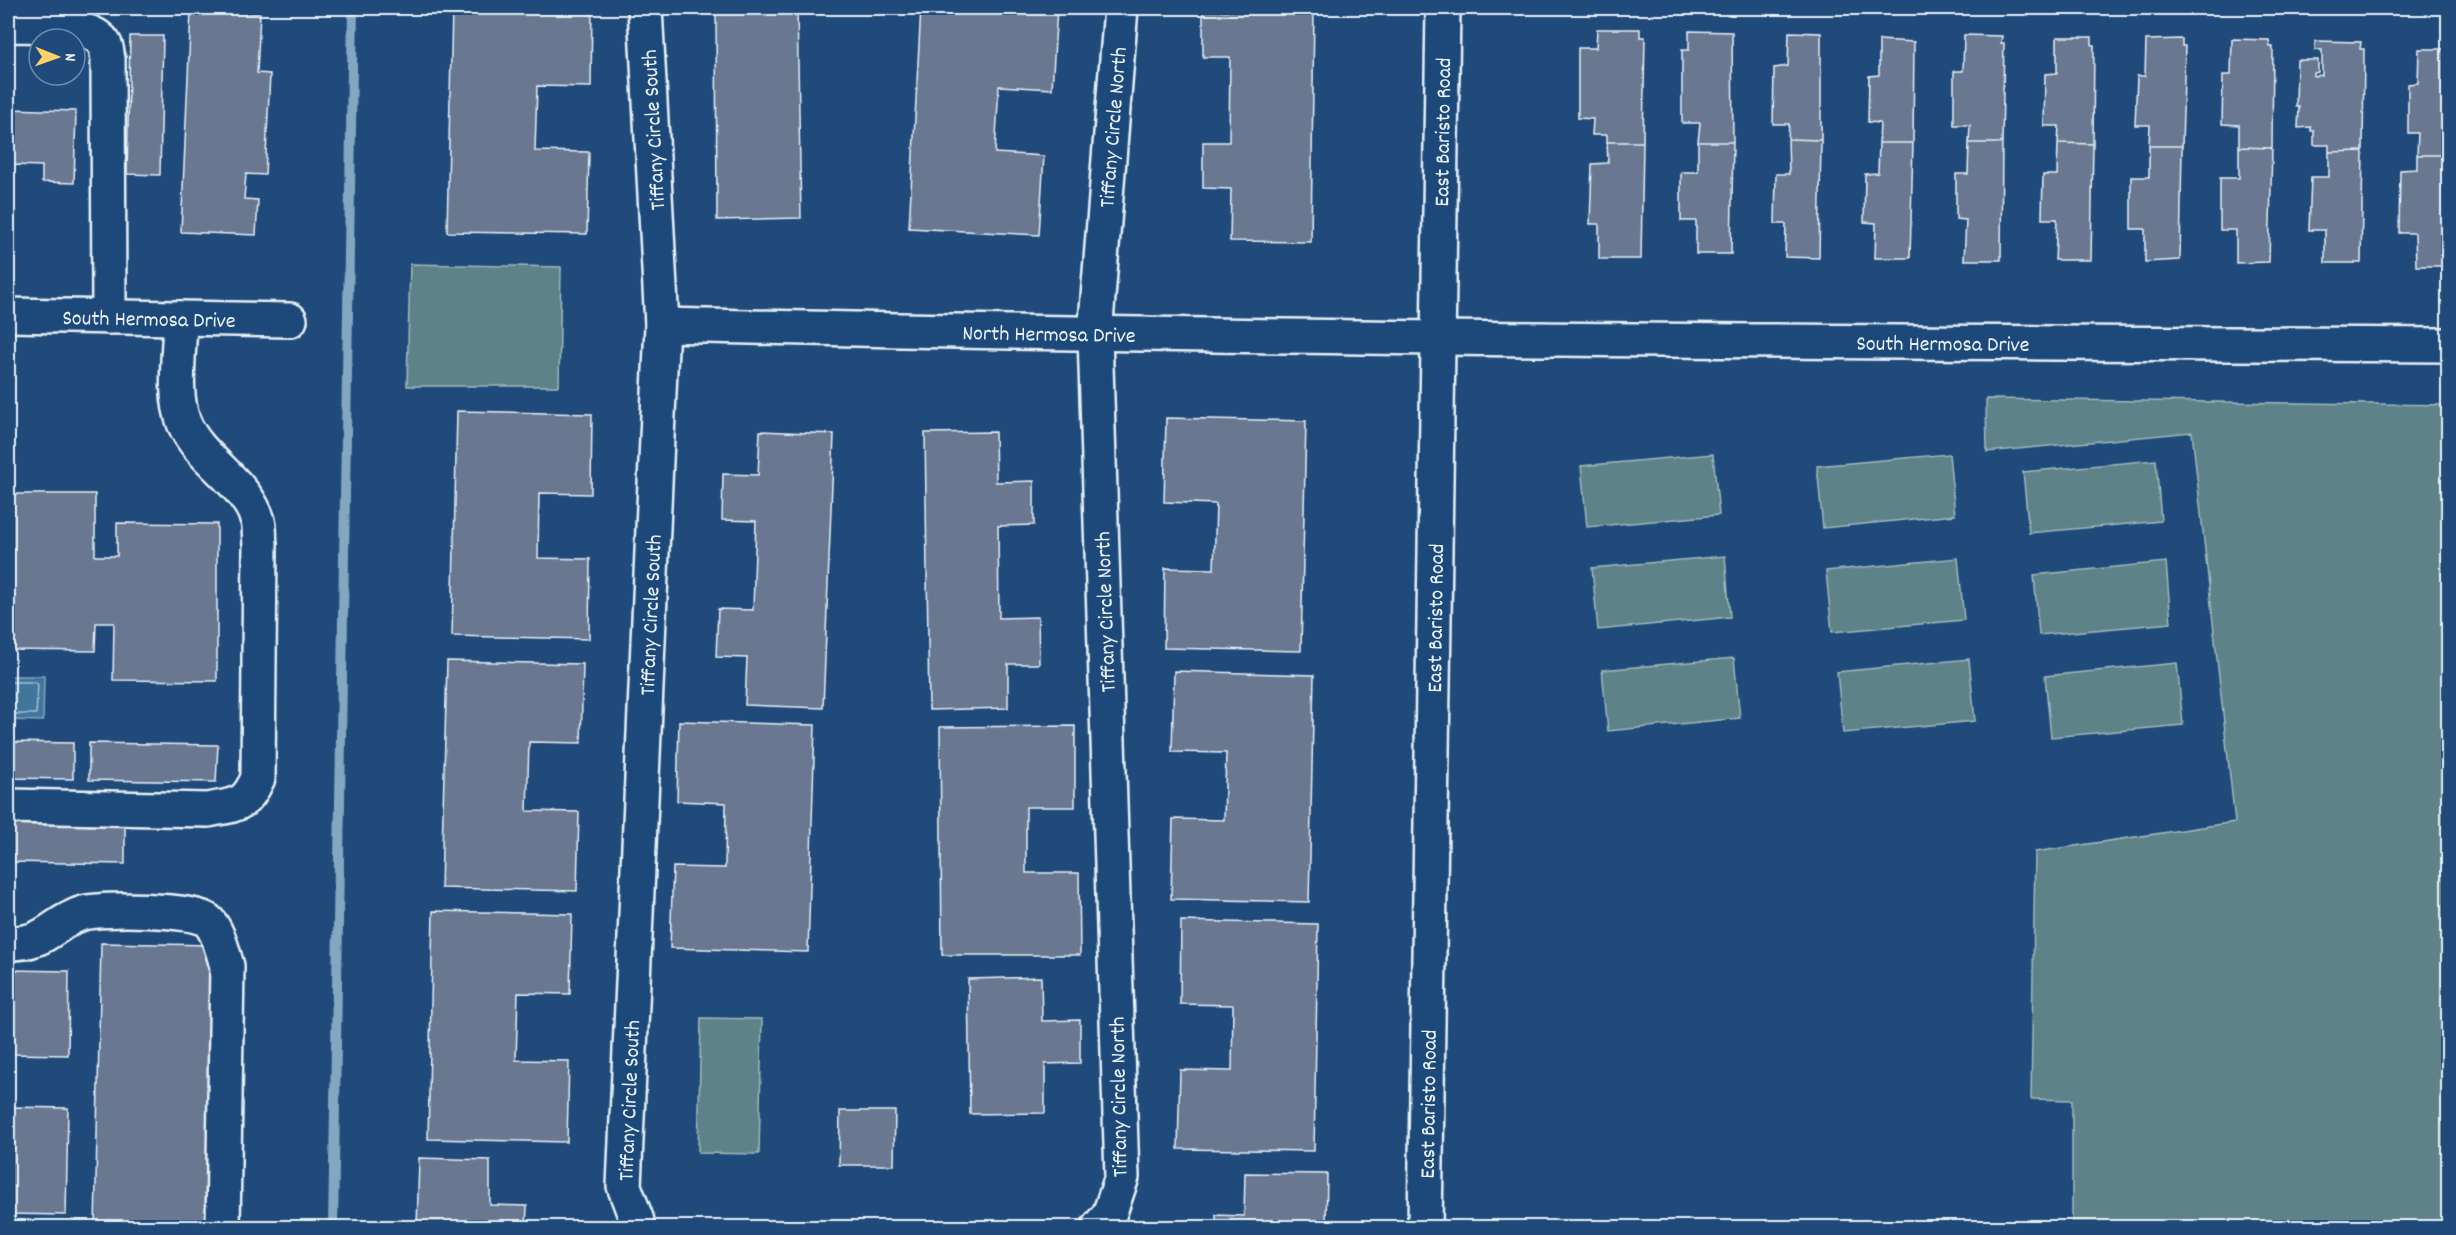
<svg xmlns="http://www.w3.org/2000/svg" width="2456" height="1235" viewBox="0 0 2456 1235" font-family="Dekko,sans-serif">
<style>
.green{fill:#5d8287;stroke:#a2bac0;stroke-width:1.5}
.water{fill:#40769c;stroke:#83a7c1;stroke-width:1.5}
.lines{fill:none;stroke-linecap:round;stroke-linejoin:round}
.shore{stroke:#a5c0d3;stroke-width:1.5}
.stream{stroke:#83a7c1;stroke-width:10}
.building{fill:#6b7791;stroke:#e8f1f8;stroke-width:1.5}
.minor-casing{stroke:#e8f1f8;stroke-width:38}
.minor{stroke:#1f4a7a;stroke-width:33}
.labels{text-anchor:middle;stroke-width:4.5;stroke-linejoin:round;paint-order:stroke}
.street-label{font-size:22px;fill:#e8f1f8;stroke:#1f4a7a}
</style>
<rect width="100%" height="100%" fill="#1f4a7a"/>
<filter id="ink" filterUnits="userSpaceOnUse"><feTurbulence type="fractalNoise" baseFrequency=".0167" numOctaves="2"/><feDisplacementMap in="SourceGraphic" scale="12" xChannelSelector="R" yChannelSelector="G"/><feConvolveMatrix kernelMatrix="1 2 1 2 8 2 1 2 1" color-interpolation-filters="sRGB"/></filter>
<g filter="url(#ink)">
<path class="green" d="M410,264L561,267L559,386H407Z
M1986,399L2448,405V1227H2072V1100L2031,1099L2035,852L2235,822L2192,432L1987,452Z
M1713,454L1719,515L1587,527L1581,466Z
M1949,454L1955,515L1823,528L1817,466Z
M2156,460L2161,521L2029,533L2023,472Z
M1725,556L1730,617L1598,630L1592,568Z
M1958,558L1964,620L1832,632L1826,571Z
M2166,562L2171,623L2039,635L2034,575Z
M1734,658L1740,718L1608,731L1602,670Z
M1969,659L1975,721L1843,733L1837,672Z
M2177,663L2183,725L2051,737L2045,676Z
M701,1018L762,1019L759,1154L698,1153Z"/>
<path class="water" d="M8,676H44L43,721L8,720Z"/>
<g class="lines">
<path class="shore" d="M8,682H35L38,685L36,714H8"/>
<path class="stream" d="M333,1228L353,8"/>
</g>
<path class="building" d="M452,8H592L591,87L537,86L535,151L589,152L587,234L447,232Z
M716,8H797L801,218L717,220Z
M921,8H1057L1052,89L999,86L995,153L1044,156L1039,235L909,228Z
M1234,8H1314L1311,242L1230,241L1231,189L1203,188V142H1229L1230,57H1203V11H1234Z
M191,10L260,13L257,73L270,74L265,175L246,174L244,199L258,200L256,235L181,232Z
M1597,29H1640V37H1645L1643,142H1607V135H1592L1593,119L1578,118V48H1596Z
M1689,31L1732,32L1733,142H1698L1700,123H1682V50H1689Z
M1789,32L1821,33V140L1788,139L1789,124H1773L1774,68L1788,66Z
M1964,35L2002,36L2001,43H2004L2002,143H1969L1970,125H1954V71H1963Z
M130,36H163L160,175L127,174Z
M2057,37H2092V45H2094L2093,144L2058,143L2059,126H2044L2045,74L2057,73Z
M2182,39V46H2185L2182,146H2149L2150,125H2135L2137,76H2145L2146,40Z
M2232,39L2269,40L2270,47H2273L2272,148L2239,147V125L2222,124L2223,75H2231Z
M1879,40L1914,42L1913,143H1879L1880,123L1868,122L1869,76L1879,75Z
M2315,41L2361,42L2360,49H2364L2363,151L2329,152V145H2314V131H2311V127L2298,128L2299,107H2296L2297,60H2318V72L2314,73V76L2322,75V50H2315Z
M2419,49H2448V155H2417L2418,133H2408V84L2418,83Z
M8,109L76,111L74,183L42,182V166L12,165V190H8Z
M1788,139L1821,140L1819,258L1785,257L1786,224H1775L1776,174H1789Z
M1607,142H1643L1641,259H1599V224H1590L1592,164L1608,163Z
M1698,142H1733L1731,254H1696V221H1681V172H1698Z
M1879,143H1913L1910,258H1875L1876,223L1864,222L1865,174L1878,173Z
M1969,143H2002L2001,260H1964L1966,220L1956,219V174H1968Z
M2058,143L2093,144L2091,260H2055L2057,219H2042L2043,175H2057Z
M2149,146H2182L2180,260L2145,262V229H2131V177H2149Z
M2239,147L2272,148L2269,262L2236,263V230H2220V178H2239Z
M2363,151L2361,263H2325V230H2309L2311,177H2329V152Z
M2417,155H2448V266H2416L2415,233H2399L2400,170L2417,169Z
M457,411L592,414L591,494L539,493L538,558L590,559L589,639L452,636Z
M1166,418L1306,421L1301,651L1164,648L1165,568L1214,569L1216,504L1164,502Z
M760,431L834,434L823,708L745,705L747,658L716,657L718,609L753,610L756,521L722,520L723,474L758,475Z
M995,432L996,482L1034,481V525L998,526L999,618L1038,617L1039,664H1008V708L929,710L925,433Z
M8,494H95V556H117V523L217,524V681L113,680L114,623H96L95,651L8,650Z
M447,661L583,664L581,743L529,742L527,811L579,812L577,891L441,888Z
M1174,671L1314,675L1309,902L1171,899L1173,819L1224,820L1226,753L1172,752Z
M679,721L815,725L808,952L670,948L673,867L725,868L726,803L677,801Z
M1075,726V807H1026V873H1079L1080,955H942L940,727Z
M8,742L73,743V779L8,778Z
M89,743L218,745L216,782L89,780Z
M8,824L125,826V864L8,862Z
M433,911L572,914L570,994L518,993L516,1060L569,1061L567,1142L428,1139Z
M1181,921L1318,924L1314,1151L1178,1149L1180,1070L1232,1071L1233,1005L1180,1004Z
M101,943L212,945L206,1228H95Z
M8,970L69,971L68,1055L8,1054Z
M1041,977L1042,1021L1080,1020V1063L1045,1064V1113L970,1114L968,979Z
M8,1107L68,1108L66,1215L8,1214Z
M840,1111H895L894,1165H839Z
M419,1158L490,1160V1205L527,1206L526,1228H417Z
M1245,1173L1327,1174L1326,1228H1216V1215L1244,1216Z"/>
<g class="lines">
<g class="minor-casing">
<g id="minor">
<path d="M8,25C31,26 93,21 105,45C107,49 107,55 108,59L109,317"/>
<path id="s1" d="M8,315L290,320"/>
<path id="s2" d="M662,325C1258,339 1853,342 2448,345"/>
<path d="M8,806L208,810C237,804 245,807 258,778L260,544C259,537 260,528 258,521C246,481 200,461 184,423C172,392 180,350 180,318"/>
<path d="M8,943C48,944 53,922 83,913C102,908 192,909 207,920C218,929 223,953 227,966L223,1228"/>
<path id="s3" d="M637,1221L624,1186L662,325L645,8"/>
<path id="s4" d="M1098,1228L1109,1215L1122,1177L1095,335L1121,8"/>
<path id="s5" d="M1425,1228L1443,8"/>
</g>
</g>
<use href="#minor" class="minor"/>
</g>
</g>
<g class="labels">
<g class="street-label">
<text dy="8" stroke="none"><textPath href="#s4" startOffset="1108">Tiffany Circle North</textPath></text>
<text transform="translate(652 130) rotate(-93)" y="8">Tiffany Circle South</text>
<text dy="8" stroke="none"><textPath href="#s5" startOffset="1096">East Baristo Road</textPath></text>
<text dy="8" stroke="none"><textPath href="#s1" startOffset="141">South Hermosa Drive</textPath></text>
<text dy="8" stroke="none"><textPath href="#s2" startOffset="387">North Hermosa Drive</textPath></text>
<text dy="8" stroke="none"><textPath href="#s2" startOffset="1281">South Hermosa Drive</textPath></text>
<text transform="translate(1104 612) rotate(-92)" y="8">Tiffany Circle North</text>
<text dy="8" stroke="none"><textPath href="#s3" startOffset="609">Tiffany Circle South</textPath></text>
<text dy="8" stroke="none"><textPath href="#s5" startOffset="610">East Baristo Road</textPath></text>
<text transform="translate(1117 1097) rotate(-91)" y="8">Tiffany Circle North</text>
<text dy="8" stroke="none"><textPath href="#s3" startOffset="123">Tiffany Circle South</textPath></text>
<text dy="8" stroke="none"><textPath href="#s5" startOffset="124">East Baristo Road</textPath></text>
</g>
</g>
<rect width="2456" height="1235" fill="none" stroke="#1f4a7a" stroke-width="30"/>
<rect x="15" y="15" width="2426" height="1205" fill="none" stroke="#e8f1f8" stroke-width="2" filter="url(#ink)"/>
<g transform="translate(57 57) rotate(91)"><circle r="28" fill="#1f4a7a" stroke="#6f8dac" stroke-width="1.5"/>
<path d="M0-4.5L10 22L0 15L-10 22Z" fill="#ffd166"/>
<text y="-9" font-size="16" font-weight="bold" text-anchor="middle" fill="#e8f1f8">N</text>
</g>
</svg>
